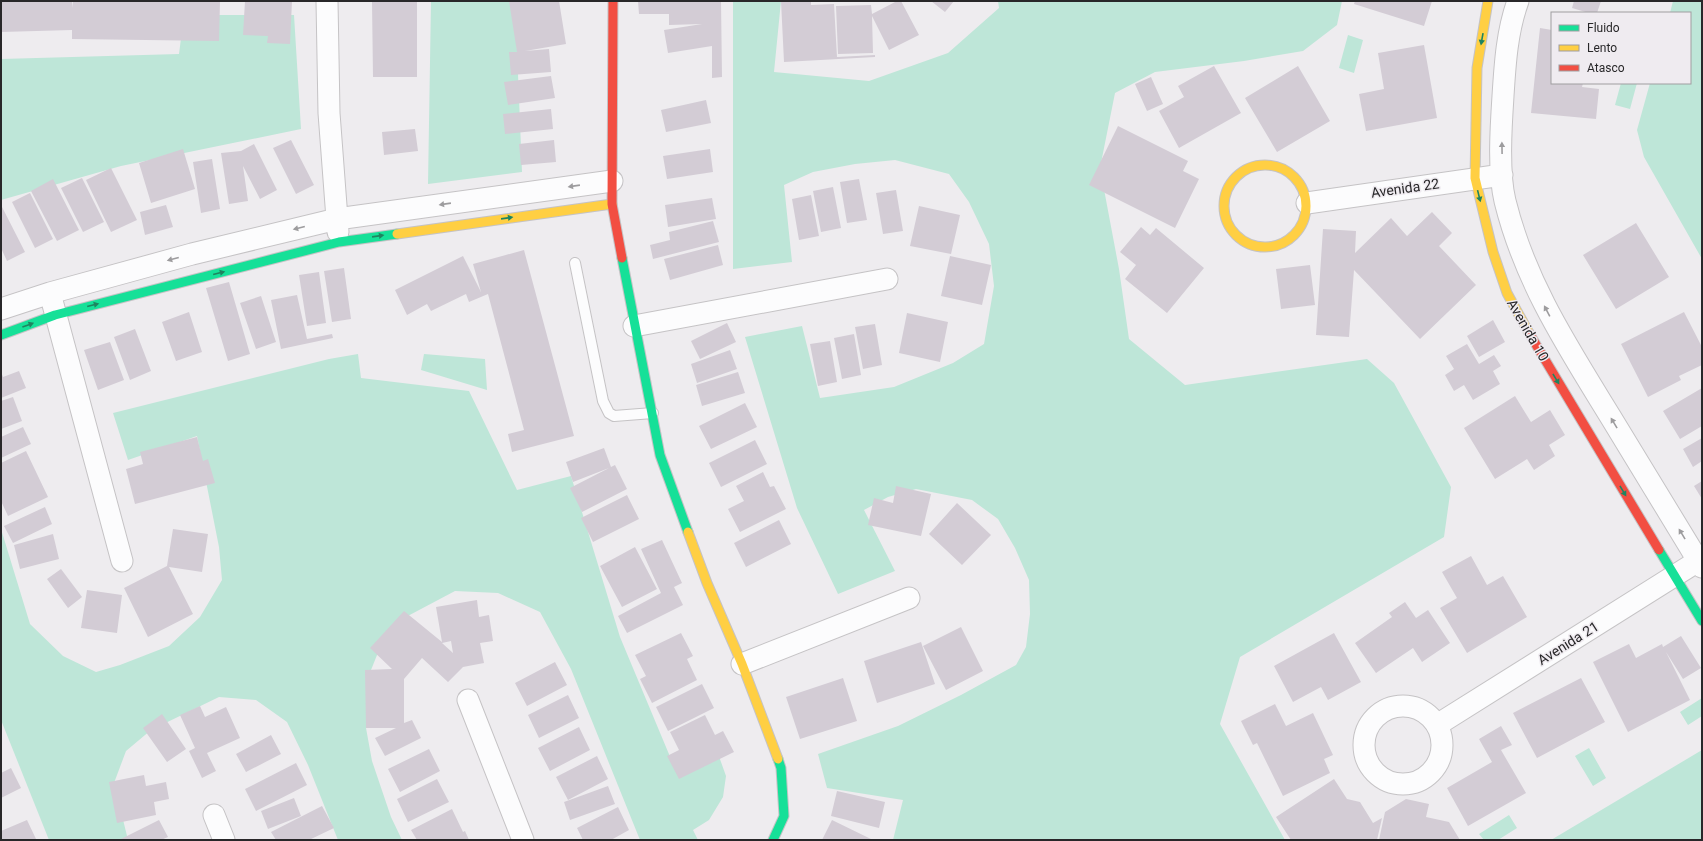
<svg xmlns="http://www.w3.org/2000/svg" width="1703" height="841" viewBox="0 0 1703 841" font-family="Roboto,sans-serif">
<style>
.water{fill:#bee6d8}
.building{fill:#d3ccd5;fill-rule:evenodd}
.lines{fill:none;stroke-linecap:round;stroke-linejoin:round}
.lane-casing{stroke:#c5c3c5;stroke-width:12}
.street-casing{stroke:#c5c3c5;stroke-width:23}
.fast-casing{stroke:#c5c3c5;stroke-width:11}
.slow-casing{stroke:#c5c3c5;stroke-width:11}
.jam-casing{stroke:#c5c3c5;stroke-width:11}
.lane{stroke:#fcfcfd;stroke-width:10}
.street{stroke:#fcfcfd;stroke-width:21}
.fast{stroke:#16e098;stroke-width:9}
.slow{stroke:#ffcf43;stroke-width:9}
.jam{stroke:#f24e42;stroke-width:9}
.oneway{fill:#1f8460}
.oneway2{fill:#9d9c9e}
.labels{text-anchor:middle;stroke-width:3;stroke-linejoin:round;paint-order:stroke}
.street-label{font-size:14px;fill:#282729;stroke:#efebf0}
</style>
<rect width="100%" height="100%" fill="#eeecef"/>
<path class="water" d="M431,1H515L522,172L428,184Z
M733,1H781L774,72L869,81L948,53L999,8L998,1H1342L1337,25L1303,51L1244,61L1155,72L1115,93L1100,168L1119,269L1129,339L1185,385L1367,359L1394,383L1451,487L1444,537L1240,657L1220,724L1285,840H893L903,800L827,788L818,754L898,726L961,695L1016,665L1026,647L1030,614L1029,580L1015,548L998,519L972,500L916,489L888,497L864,510L895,571L838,594L797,508L745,337L802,326L820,398L894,387L953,363L984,344L994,286L989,244L969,202L949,174L895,160L855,164L813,172L784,185L792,262L733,269Z
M1673,1H1702V259L1644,157L1637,130L1650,83H1690V13H1670Z
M184,15H294L301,129L121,166L1,200V59L179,54Z
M1348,35L1363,40L1354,73L1339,68Z
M1621,83H1637L1630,109L1615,105Z
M358,354L361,378L469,391L517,490L571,476L620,637L671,759L716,748L726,776L723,797L709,820L693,830L698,840H640L571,669L540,612L498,593L455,591L404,618L383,640L369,675L366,728L372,761L391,817L402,840H338L308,765L287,722L256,700L219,697L151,730L126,751L114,783L128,840H49L1,720V529L30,624L63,656L96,672L120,665L169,646L200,617L222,580L219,547L197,436L128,460L113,413L329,359Z
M424,354L485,359L487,390L421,370Z
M1702,698V716L1688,725L1680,712Z
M1589,748L1606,778L1593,786L1575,756Z
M1702,750V840H1551Z
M1509,815L1517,828L1498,840H1484L1479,834Z"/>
<path class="building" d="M1,1H72V8L73,1H220L219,41L72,39V30L1,32Z
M245,1H292L290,44L267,43L268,36L243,35Z
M417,1V77H373L372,2Z
M509,1H559L566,44L525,51L549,49L551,72L511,75L509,52H517Z
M638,1H721L722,77L712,78V46L668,53L664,30L702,24L669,25V14H639Z
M781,1H811V5L834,4L837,57L875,55V57L784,62Z
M897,1H901L919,35L889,50L872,16L873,53L838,54L836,6L871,5L872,14Z
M931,1H954L945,12Z
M1355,1H1432L1424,26L1354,4Z
M1574,1H1601L1597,13H1589L1572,8Z
M1540,28L1552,30V83H1583L1582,87L1599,89L1596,119L1531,113Z
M1424,45L1437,118L1366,131L1359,94L1384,89L1378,53Z
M1214,66L1241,113L1179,148L1159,111L1184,97L1178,86Z
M1298,66L1330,121L1277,152L1245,98Z
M551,76L555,98L508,105L504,82Z
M1151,77L1163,104L1147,111L1135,84Z
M706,100L711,123L666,132L661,110Z
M551,109L553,129L505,134L503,114Z
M1118,126L1188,161L1183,171L1199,179L1175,228L1089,185Z
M415,129L418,151L384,155L382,132Z
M291,140L314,185L296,194L273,148Z
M554,140L556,162L521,165L519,144Z
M254,144L277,190L260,199L243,166L248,201L229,204L221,153L241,151Z
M183,149L195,189L151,203L139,163Z
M710,149L713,172L667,179L663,156Z
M212,159L220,209L201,213L193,162Z
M111,168L137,220L111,232L86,180Z
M82,178L104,222L83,232L61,188Z
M53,179L79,230L57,241L31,191Z
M859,179L867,220L847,223L840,182Z
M833,187L841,228L821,232L813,191Z
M896,190L903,231L883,234L876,193Z
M30,193L53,239L35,248L12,202Z
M811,195L819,236L799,240L792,199Z
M712,198L716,219L668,227L665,205Z
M1,205L25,252L7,261L1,248Z
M166,205L173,227L145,235L140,212Z
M919,206L960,215L951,254L910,246Z
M1432,212L1452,233L1439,246L1476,285L1420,339L1354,270L1349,337L1316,335L1323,229L1356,231L1355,253L1391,218L1407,236Z
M713,221L719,242L653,259L650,245L670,240L669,232Z
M1636,223L1669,277L1616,309L1583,255Z
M1141,227L1150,235L1156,228L1204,268L1167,313L1125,279L1136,265L1120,252Z
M718,245L723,265L670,280L664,259Z
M524,250L574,436L512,452L508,434L524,430L488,294L469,302L466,294L431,311L427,304L407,315L395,290L463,256L481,292L473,264Z
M950,256L991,265L982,305L941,296Z
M1310,265L1315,305L1281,309L1276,269Z
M344,268L351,319L332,322L324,271Z
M319,272L326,323L307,326L299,275Z
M229,282L250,354L228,361L206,288Z
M297,295L307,339L332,334L333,338L281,349L271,300Z
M261,296L276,342L256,349L240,303Z
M189,312L202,352L176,361L162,322Z
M1684,312L1702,347V365L1679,376L1681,380L1648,397L1621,344Z
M907,313L948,322L940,362L899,353Z
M1493,320L1505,342L1479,357L1467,336Z
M727,323L736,342L700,359L691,341Z
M875,324L882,365L863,369L855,327Z
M135,329L151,371L130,380L114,337Z
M854,334L861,375L842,379L834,338Z
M830,341L837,382L818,386L810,344Z
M110,342L124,380L98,390L84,350Z
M1467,344L1479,364L1494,355L1501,366L1493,371L1500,384L1473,400L1464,385L1454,391L1445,375L1454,369L1446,356Z
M730,350L737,369L697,383L691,364Z
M19,371L26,388L1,398V372L3,377Z
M738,372L745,393L702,406L696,385Z
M1702,388V426L1680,439L1663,411Z
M1515,396L1531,422L1550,410L1565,435L1549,445L1555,456L1534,470L1527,459L1495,479L1464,428Z
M13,397L22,421L1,429V401Z
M745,403L757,427L711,449L699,426Z
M23,427L31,444L1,458V437Z
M197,437L203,461L208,459L215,483L135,504L126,469L143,464L140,452Z
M1702,438V461L1693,467L1683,449Z
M755,440L767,464L721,487L709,463Z
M604,448L611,467L615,465L627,489L582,512L570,488L609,468L573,482L566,462Z
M26,451L48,497L8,516L1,501V463Z
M763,472L770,487L774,486L786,509L740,532L728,509L744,501L736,486Z
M1702,481V499L1694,486Z
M896,486L931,494L921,536L868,525L874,498L893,503Z
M627,495L639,519L593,542L581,518Z
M957,503L991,535L962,565L929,534Z
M45,507L52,524L13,543L4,526Z
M779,520L791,544L746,567L734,543Z
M173,529L208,534L202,572L169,567L193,614L148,637L124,588L167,566Z
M53,534L59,559L20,569L14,545Z
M662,540L682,583L674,587L683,605L627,633L618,616L661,593L641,549Z
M635,547L657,589L622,607L600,566Z
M1471,556L1487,585L1503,576L1527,617L1467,653L1440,608L1457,598L1442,572Z
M61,569L82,597L68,608L47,579Z
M87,590L122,595L117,633L81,628Z
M477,600L479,617L489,615L493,641L480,643L484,663L463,667L448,682L422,658L404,679V723L412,720L421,738L385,756L375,738L396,728H366L365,670L392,669L370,648L404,611L442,642L436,607ZM451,641L453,653L442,643Z
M1405,602L1416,618L1428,610L1450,643L1422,662L1413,648L1376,673L1355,643L1392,617L1389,613Z
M961,627L983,671L946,690L923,646Z
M681,633L693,656L687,659L697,680L652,703L640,679L646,676L635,655Z
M1334,633L1361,682L1328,700L1321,687L1293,702L1274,666Z
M1681,636L1701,668L1683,679L1666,652L1690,700L1628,732L1593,662L1629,644L1636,658L1662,644L1663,647Z
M921,642L935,684L877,703L864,661Z
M555,662L567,685L527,706L515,683Z
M843,678L857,721L800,739L786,697Z
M1581,678L1605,722L1537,758L1513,713Z
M702,684L714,708L668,731L656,707Z
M568,695L579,718L539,738L528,715Z
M1275,704L1286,726L1313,713L1333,755L1324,759L1330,773L1283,796L1257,743L1253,745L1241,721Z
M200,706L205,717L226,707L240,738L207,753L216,771L202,778L189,751L195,748L180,715Z
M162,714L186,749L167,762L143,728Z
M705,715L715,735L723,731L734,752L679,779L667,756L679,750L670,732Z
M1501,726L1512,745L1501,750L1526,793L1468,826L1447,788L1492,762L1479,739Z
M579,727L590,750L550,771L538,748Z
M271,735L281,754L246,772L236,754Z
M429,749L440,771L400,792L388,769Z
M597,756L608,779L568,800L556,777Z
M296,763L307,785L256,811L245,789Z
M11,768L21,788L1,798V773Z
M144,775L146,786L166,782L169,799L154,802L156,815L117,823L109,782Z
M437,779L449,802L408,822L397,799Z
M1334,779L1347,799L1360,802L1373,823L1382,818L1377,840H1291L1276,817Z
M608,786L615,804L570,820L564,802Z
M837,791L885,802L879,828L831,816Z
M294,798L301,816L268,829L261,811Z
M1406,799L1429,804L1426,817L1449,822L1460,840H1379L1385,812Z
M322,806L334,828L309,840H276L271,832Z
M618,807L629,830L611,840H583L577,828Z
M452,809L463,832L465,831L469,840H417L411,830Z
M27,820L36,839L1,840V831Z
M159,820L168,837L161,840H119Z
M832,820L873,840H822Z"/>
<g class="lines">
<g class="lane-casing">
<path id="lane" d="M575,263L603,401L609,413L614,416L653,413"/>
</g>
<g class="street-casing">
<path id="street" d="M327,1L329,113L338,232
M1518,1C1507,31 1505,64 1503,96C1501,126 1498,172 1505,201C1525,282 1567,346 1610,416C1641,466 1671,517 1702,567
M1307,203L1502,175
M51,297L122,561
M1,309L50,293L192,254L337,219L612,181
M634,326L887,279
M742,664L909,598
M468,700L523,840
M1364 745a39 39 0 1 1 78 0a39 39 0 1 1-78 0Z
M1437,725L1698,561
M214,815L224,840"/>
</g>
<g class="fast-casing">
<path id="fast" d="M622,258L660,455L688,532
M1,335L55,315L339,242L397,234
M1659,550L1702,621
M773,840L784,816L781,768L778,759"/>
</g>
<g class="slow-casing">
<path id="slow" d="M1488,1L1477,68L1475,178L1493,252L1507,293L1529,333
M1224 206a41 41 0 1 1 82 0a41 41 0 1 1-82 0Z
M397,234L612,204
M688,532L707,583L742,664L778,759"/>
</g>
<g class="jam-casing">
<path id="jam" d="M613,1L612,204L622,258
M1529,333L1659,550"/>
</g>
<use href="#lane" class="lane"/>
<use href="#street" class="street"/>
<use href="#fast" class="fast"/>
<use href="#slow" class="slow"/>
<use href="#jam" class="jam"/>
</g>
<defs><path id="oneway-solid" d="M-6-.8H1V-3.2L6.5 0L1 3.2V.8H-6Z"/></defs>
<g class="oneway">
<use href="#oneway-solid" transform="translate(1482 39) rotate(100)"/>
<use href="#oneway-solid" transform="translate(1479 196) rotate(76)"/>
<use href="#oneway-solid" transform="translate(507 218) rotate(-8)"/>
<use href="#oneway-solid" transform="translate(378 236) rotate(-8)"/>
<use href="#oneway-solid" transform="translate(219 273) rotate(-14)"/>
<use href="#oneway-solid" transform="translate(93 305) rotate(-14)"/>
<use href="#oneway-solid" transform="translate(28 325) rotate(-20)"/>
<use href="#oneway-solid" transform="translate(1556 379) rotate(59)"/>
<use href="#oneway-solid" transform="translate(1623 491) rotate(59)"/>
</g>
<g class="oneway2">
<use href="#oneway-solid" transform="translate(1502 148) rotate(-91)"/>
<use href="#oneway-solid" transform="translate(574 186) rotate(172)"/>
<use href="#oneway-solid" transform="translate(445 204) rotate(172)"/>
<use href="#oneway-solid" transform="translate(299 228) rotate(166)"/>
<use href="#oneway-solid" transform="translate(173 259) rotate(165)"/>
<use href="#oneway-solid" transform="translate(1547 311) rotate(-118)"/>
<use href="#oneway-solid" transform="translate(1614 423) rotate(-121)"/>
<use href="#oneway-solid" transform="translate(1682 534) rotate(-121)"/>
</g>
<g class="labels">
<g class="street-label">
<text transform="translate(1405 188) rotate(-8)" y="5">Avenida 22</text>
<text transform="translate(1528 330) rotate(60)" y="5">Avenida 10</text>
<text transform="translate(1568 643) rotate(-32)" y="5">Avenida 21</text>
</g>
</g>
<rect width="1703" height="841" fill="none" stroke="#282729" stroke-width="4"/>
<rect x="1551" y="12" width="140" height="72" fill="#efebf0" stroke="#9f9da0"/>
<rect x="1559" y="25" width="20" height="6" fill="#16e098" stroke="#9f9da0"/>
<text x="1587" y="32" font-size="12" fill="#282729">Fluido</text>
<rect x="1559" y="45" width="20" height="6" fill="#ffcf43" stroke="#9f9da0"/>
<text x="1587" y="52" font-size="12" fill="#282729">Lento</text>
<rect x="1559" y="65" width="20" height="6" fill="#f24e42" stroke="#9f9da0"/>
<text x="1587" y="72" font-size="12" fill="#282729">Atasco</text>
</svg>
